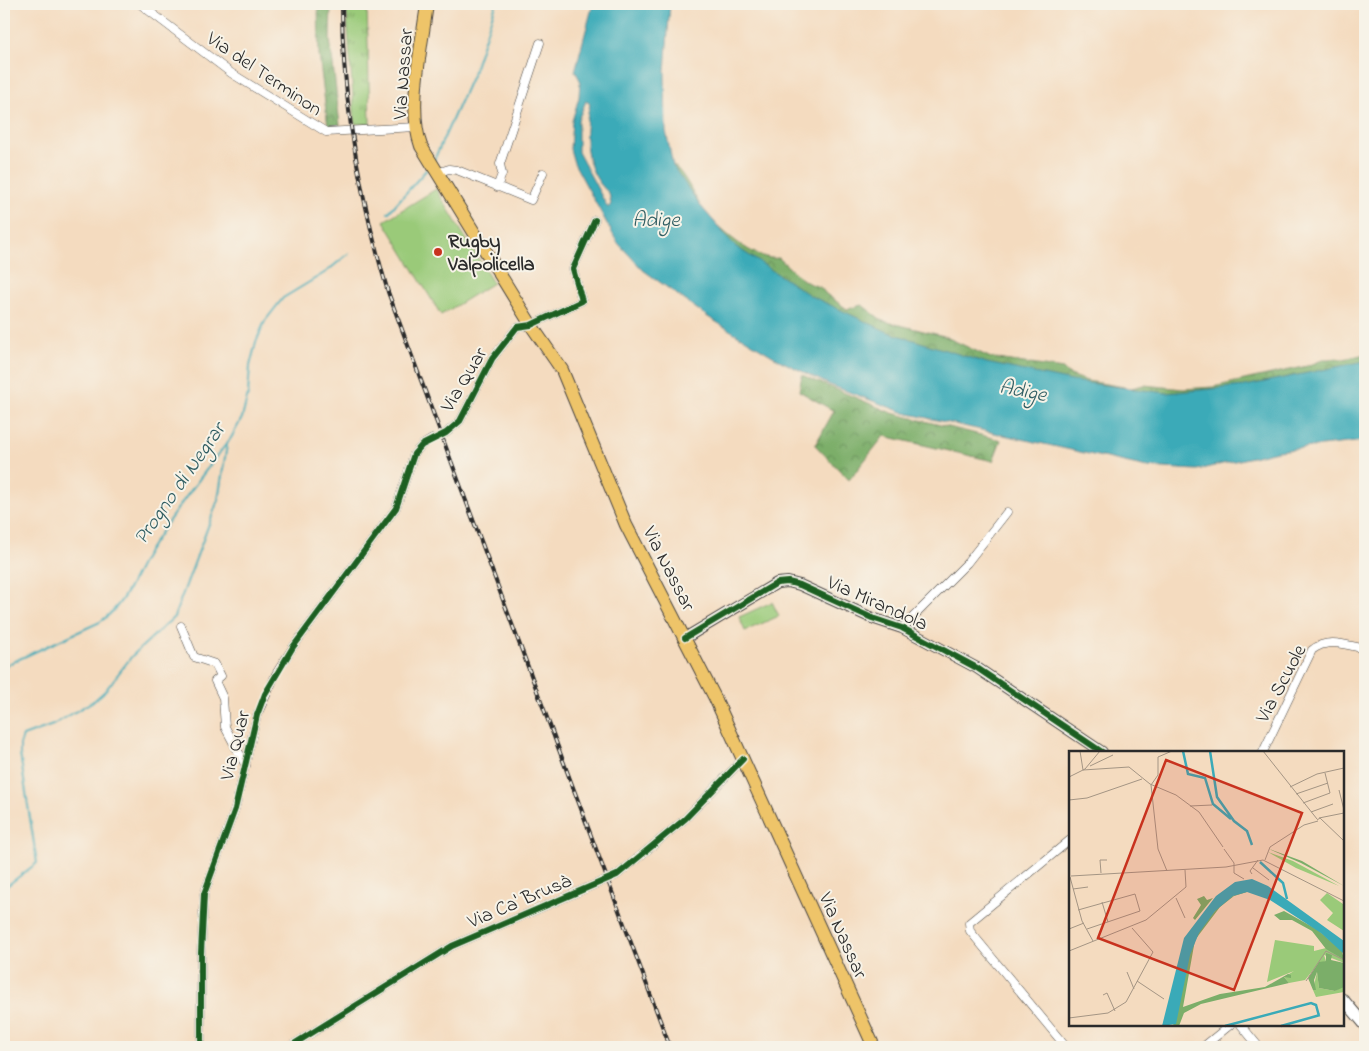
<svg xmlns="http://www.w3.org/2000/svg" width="1369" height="1051" viewBox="0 0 1369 1051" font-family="'Indie Flower',sans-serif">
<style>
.grass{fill:url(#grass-tufts);stroke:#627a52}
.forest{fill:url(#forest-crowns);stroke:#536c4a}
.pitch{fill:#9aca79;stroke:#627a52}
.water{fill:#3aaab8;stroke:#326a72;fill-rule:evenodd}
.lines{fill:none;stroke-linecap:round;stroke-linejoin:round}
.stream{stroke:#3aaab8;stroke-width:2}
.minor-tunnel{stroke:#ccb8a1;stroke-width:8;stroke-dasharray:8 4;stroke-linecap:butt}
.minor-casing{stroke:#494541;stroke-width:9}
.tertiary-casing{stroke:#494541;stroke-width:12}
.primary-casing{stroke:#494541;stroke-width:14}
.minor{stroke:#fff;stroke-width:8}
.tertiary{stroke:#fff;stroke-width:10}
.primary{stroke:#eec469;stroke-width:12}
.rail-casing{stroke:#2b2b2b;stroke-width:4}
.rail{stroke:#f7f3e8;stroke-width:2;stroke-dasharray:5.5;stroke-linecap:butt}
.cycleway-casing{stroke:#f7f3e8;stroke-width:9}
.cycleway{stroke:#1b5e20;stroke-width:6}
.poi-dot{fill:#c8321e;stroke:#f7f3e8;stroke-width:2}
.labels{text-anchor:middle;stroke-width:4;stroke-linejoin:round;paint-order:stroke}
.street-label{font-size:20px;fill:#2b2b2b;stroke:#f7f3e8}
.poi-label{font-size:20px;font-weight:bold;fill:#2b2b2b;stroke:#f7f3e8;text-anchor:start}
.water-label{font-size:21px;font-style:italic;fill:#315e63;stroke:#f7f3e8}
.inset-river{fill:none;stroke:#3aaab8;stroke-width:2.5}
.inset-road{fill:none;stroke:#a49584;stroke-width:1}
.view{fill:#c8321e;fill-opacity:0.15;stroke:#c8321e;stroke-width:2.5}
.inset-edge{fill:none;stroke:#2b2b2b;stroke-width:2.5}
</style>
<defs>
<pattern id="grass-tufts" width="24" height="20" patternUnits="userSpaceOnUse" patternTransform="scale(1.25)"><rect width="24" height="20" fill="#9aca79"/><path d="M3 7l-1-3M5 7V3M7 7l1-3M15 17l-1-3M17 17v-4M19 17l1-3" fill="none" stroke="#7ea463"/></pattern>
<pattern id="forest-crowns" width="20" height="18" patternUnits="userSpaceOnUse" patternTransform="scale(1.25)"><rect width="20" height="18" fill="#7bae69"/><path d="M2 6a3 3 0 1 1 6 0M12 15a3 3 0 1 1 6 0" fill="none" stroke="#658e57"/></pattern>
</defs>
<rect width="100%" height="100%" fill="#f7f3e8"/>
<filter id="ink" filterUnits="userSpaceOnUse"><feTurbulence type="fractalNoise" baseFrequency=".02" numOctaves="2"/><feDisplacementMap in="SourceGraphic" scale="10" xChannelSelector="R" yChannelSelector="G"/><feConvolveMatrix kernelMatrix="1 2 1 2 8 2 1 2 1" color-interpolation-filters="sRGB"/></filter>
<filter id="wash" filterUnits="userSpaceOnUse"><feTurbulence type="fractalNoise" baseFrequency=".0096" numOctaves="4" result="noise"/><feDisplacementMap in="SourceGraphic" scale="20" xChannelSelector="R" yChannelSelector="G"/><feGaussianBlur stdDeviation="1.12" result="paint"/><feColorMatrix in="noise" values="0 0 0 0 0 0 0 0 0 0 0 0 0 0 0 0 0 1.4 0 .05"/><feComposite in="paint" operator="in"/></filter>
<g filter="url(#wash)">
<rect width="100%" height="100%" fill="#f4dbbf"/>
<path class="grass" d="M346,4H367L370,124H355Z"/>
<path class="forest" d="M318,4H331L330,39L340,125L328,127L319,55Z
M672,164C687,175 693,196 704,211C719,229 755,262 779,258L798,276L808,283L820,287L826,294L847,309L862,305L883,321L944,336L991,358L1063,369L1068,374L1087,381L1131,388L1144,385L1183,389L1213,387L1307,366L1325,359H1344L1365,354V366L1277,381C1264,380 1250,385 1240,394H1086L826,315L694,216Z
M802,375L892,413L1001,440L993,461L884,436L849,480L815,445L834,411L799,391Z"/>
<path class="pitch" d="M436,189L493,283L441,315L384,221Z
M772,602L779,616L745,631L739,617Z"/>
<path class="water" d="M593,4H670L665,72L666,131L673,166L699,204L735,246L811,296L888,332L987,363L1072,381L1166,393L1245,386L1365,361V441L1277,451L1197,470L1147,467L905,413L830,385L781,361L708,317L643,270L617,242L574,163L570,149L572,121L579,97L580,80L575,71ZM586,101L590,104C582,133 584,172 609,193L611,204L608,208L578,152V120Z"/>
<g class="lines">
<path class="stream" d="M434,160L473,73L496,4
M388,213L428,168
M4,666L100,622C127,603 132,577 149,550C174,511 203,474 231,438L242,418L248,394L250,366L256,342L265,321L283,298L326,272L348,254
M4,888L37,863L20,754V745L23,736L53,725L95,700L105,691L132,656L174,617L218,500L227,445"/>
</g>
</g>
<g filter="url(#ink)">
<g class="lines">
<path class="minor-tunnel" d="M432,439L446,433"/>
<g class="minor-casing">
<path id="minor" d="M140,4L231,73L326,132L416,127
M436,173L449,169L457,170L531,200L543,173
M497,187L502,174L500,164L540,43
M446,433L460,421L492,359L517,327L531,325L582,301L573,269L595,220
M181,626L194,657L215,664L221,676L215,681L223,698L225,727L246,766
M902,628L967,563L1007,512
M1263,752L1312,650C1328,637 1346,645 1365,649
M1241,1025L1259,1047
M201,1047V953L204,894L235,809L257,715L276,674L293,647L396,508L414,454L422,445L432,439
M289,1047L452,946L617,875L685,819L743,759
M1066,1047L970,931L969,923L1070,840
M1203,1047L1230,1025"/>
</g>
<g class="tertiary-casing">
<path id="tertiary" d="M685,638L777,583L788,582L800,585L872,618L902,628L977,668L1102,752
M1343,999L1365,1025"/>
</g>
<g class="primary-casing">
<path id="primary" d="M427,4C422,45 407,108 421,146L531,325L562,370L626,525L715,698L874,1047"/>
</g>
<use href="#minor" class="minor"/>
<use href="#tertiary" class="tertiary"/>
<use href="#primary" class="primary"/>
<g class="rail-casing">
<path id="rail" d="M342,4C342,102 360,198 388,292L670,1047"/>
</g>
<use href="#rail" class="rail"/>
<g class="cycleway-casing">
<path id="cycleway" d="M685,638L777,583L788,582L800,585L872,618L902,628L977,668L1102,752
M201,1047V953L204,894L235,809L257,715L265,694L293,647L396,508L414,454L422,445L446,433L460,421L492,359L517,327L531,325L582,301L573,269L595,220
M289,1047L452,946L617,875L685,819L743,759"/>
</g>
<use href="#cycleway" class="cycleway"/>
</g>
</g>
<circle class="poi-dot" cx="438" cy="252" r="5"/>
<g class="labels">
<g class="street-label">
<text transform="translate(265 73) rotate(34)" y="7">Via del Terminon</text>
<text transform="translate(402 74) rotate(-86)" y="7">Via Nassar</text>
<text transform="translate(463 379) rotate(-59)" y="7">Via Quar</text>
<text transform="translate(670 568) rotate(63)" y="7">Via Nassar</text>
<text transform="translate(878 602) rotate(24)" y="7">Via Mirandola</text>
<text transform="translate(1280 683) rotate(-62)" y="7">Via Scuole</text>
<text transform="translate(234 745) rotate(-76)" y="7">Via Quar</text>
<text transform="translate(519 900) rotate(-23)" y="7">Via Ca' Brusà</text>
<text transform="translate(844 935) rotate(66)" y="7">Via Nassar</text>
</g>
<g class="poi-label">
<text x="448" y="247">Rugby<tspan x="448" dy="23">Valpolicella</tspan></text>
</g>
<g class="water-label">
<text x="656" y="226">Adige</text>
<text transform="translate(1023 390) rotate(11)" y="7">Adige</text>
<text transform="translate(179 483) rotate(-55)" y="7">Progno di Negrar</text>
</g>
</g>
<g transform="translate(1069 751)">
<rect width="275" height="275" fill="#f4dbbf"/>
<path d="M199,101L224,110L270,135L227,117ZM258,142L274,153L275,180L258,169L264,162L251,149ZM206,189L245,195V200L257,197L275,209V212L255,204L257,210L249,213L236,229L220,232L215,226L225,220L198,231ZM248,221L250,237L266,240L274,235L275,241L247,246L244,239Z" fill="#9aca79"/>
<path d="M200,98L233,110L275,135L232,112ZM170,141H178L165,145L151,156L126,189L114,256L151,243L196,236L226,219L219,223L222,224V227L215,226L220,232L132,253L115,262L110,275H104L120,201L129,181L151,153ZM135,145L138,149L144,147L126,169L124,167L132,154L128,148ZM215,160L249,179L273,200L275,209L257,198L243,180L223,169H211L205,164ZM257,202L263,204L262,209L275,212V236L266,240L250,237L248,221L245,229L247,239H244L239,227L250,211L257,210Z" fill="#7bae69"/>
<path d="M183,128L199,135L275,190V203L252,182L201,149L178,141L164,145L146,160L130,182L121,204L107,273L93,275L115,187L147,145L166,131Z" fill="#3aaab8"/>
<path class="inset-river" d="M114,0L119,23L136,27L144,53L162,68M141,0L148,46L165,70L178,80L183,94M191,111L214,132L218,148M156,275L242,252L247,254L250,265M212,275L251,264"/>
<path class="inset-road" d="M11,0L14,19L60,16L81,33L107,44L130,61L154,96M194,0L248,68M21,15L44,4M0,26L16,18L31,0M82,34L89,98L98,120M82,34L89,24V6L103,0M221,36L248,23L275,17M270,39L275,59M227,43L259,32M0,49L18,47L73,28M234,52L261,42L256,22M121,55L143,54M242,61L264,53M250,67L275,62M248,69L251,67L275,90M155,98L165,112V122L175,128M196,109L201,96L235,74L249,70M184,117L200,129M32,122L31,109H38M183,123L181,120L189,109M2,125L157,116L194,109L275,150M1,126L13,170L24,190M4,138L19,136M107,147L116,167M33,151L39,171M9,159L66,143L71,160L18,178M0,178L15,172M0,200L77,169L117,136L116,119M58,221L65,238M68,230L95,248M237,230L257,200L275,209M34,244L38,242L46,260M0,267L39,262L57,251L84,201L63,177"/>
<path class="view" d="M97,9L233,62L165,239L29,187Z"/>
<rect width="275" height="275" class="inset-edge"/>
</g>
<rect width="1369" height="1051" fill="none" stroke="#f7f3e8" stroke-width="20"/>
</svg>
